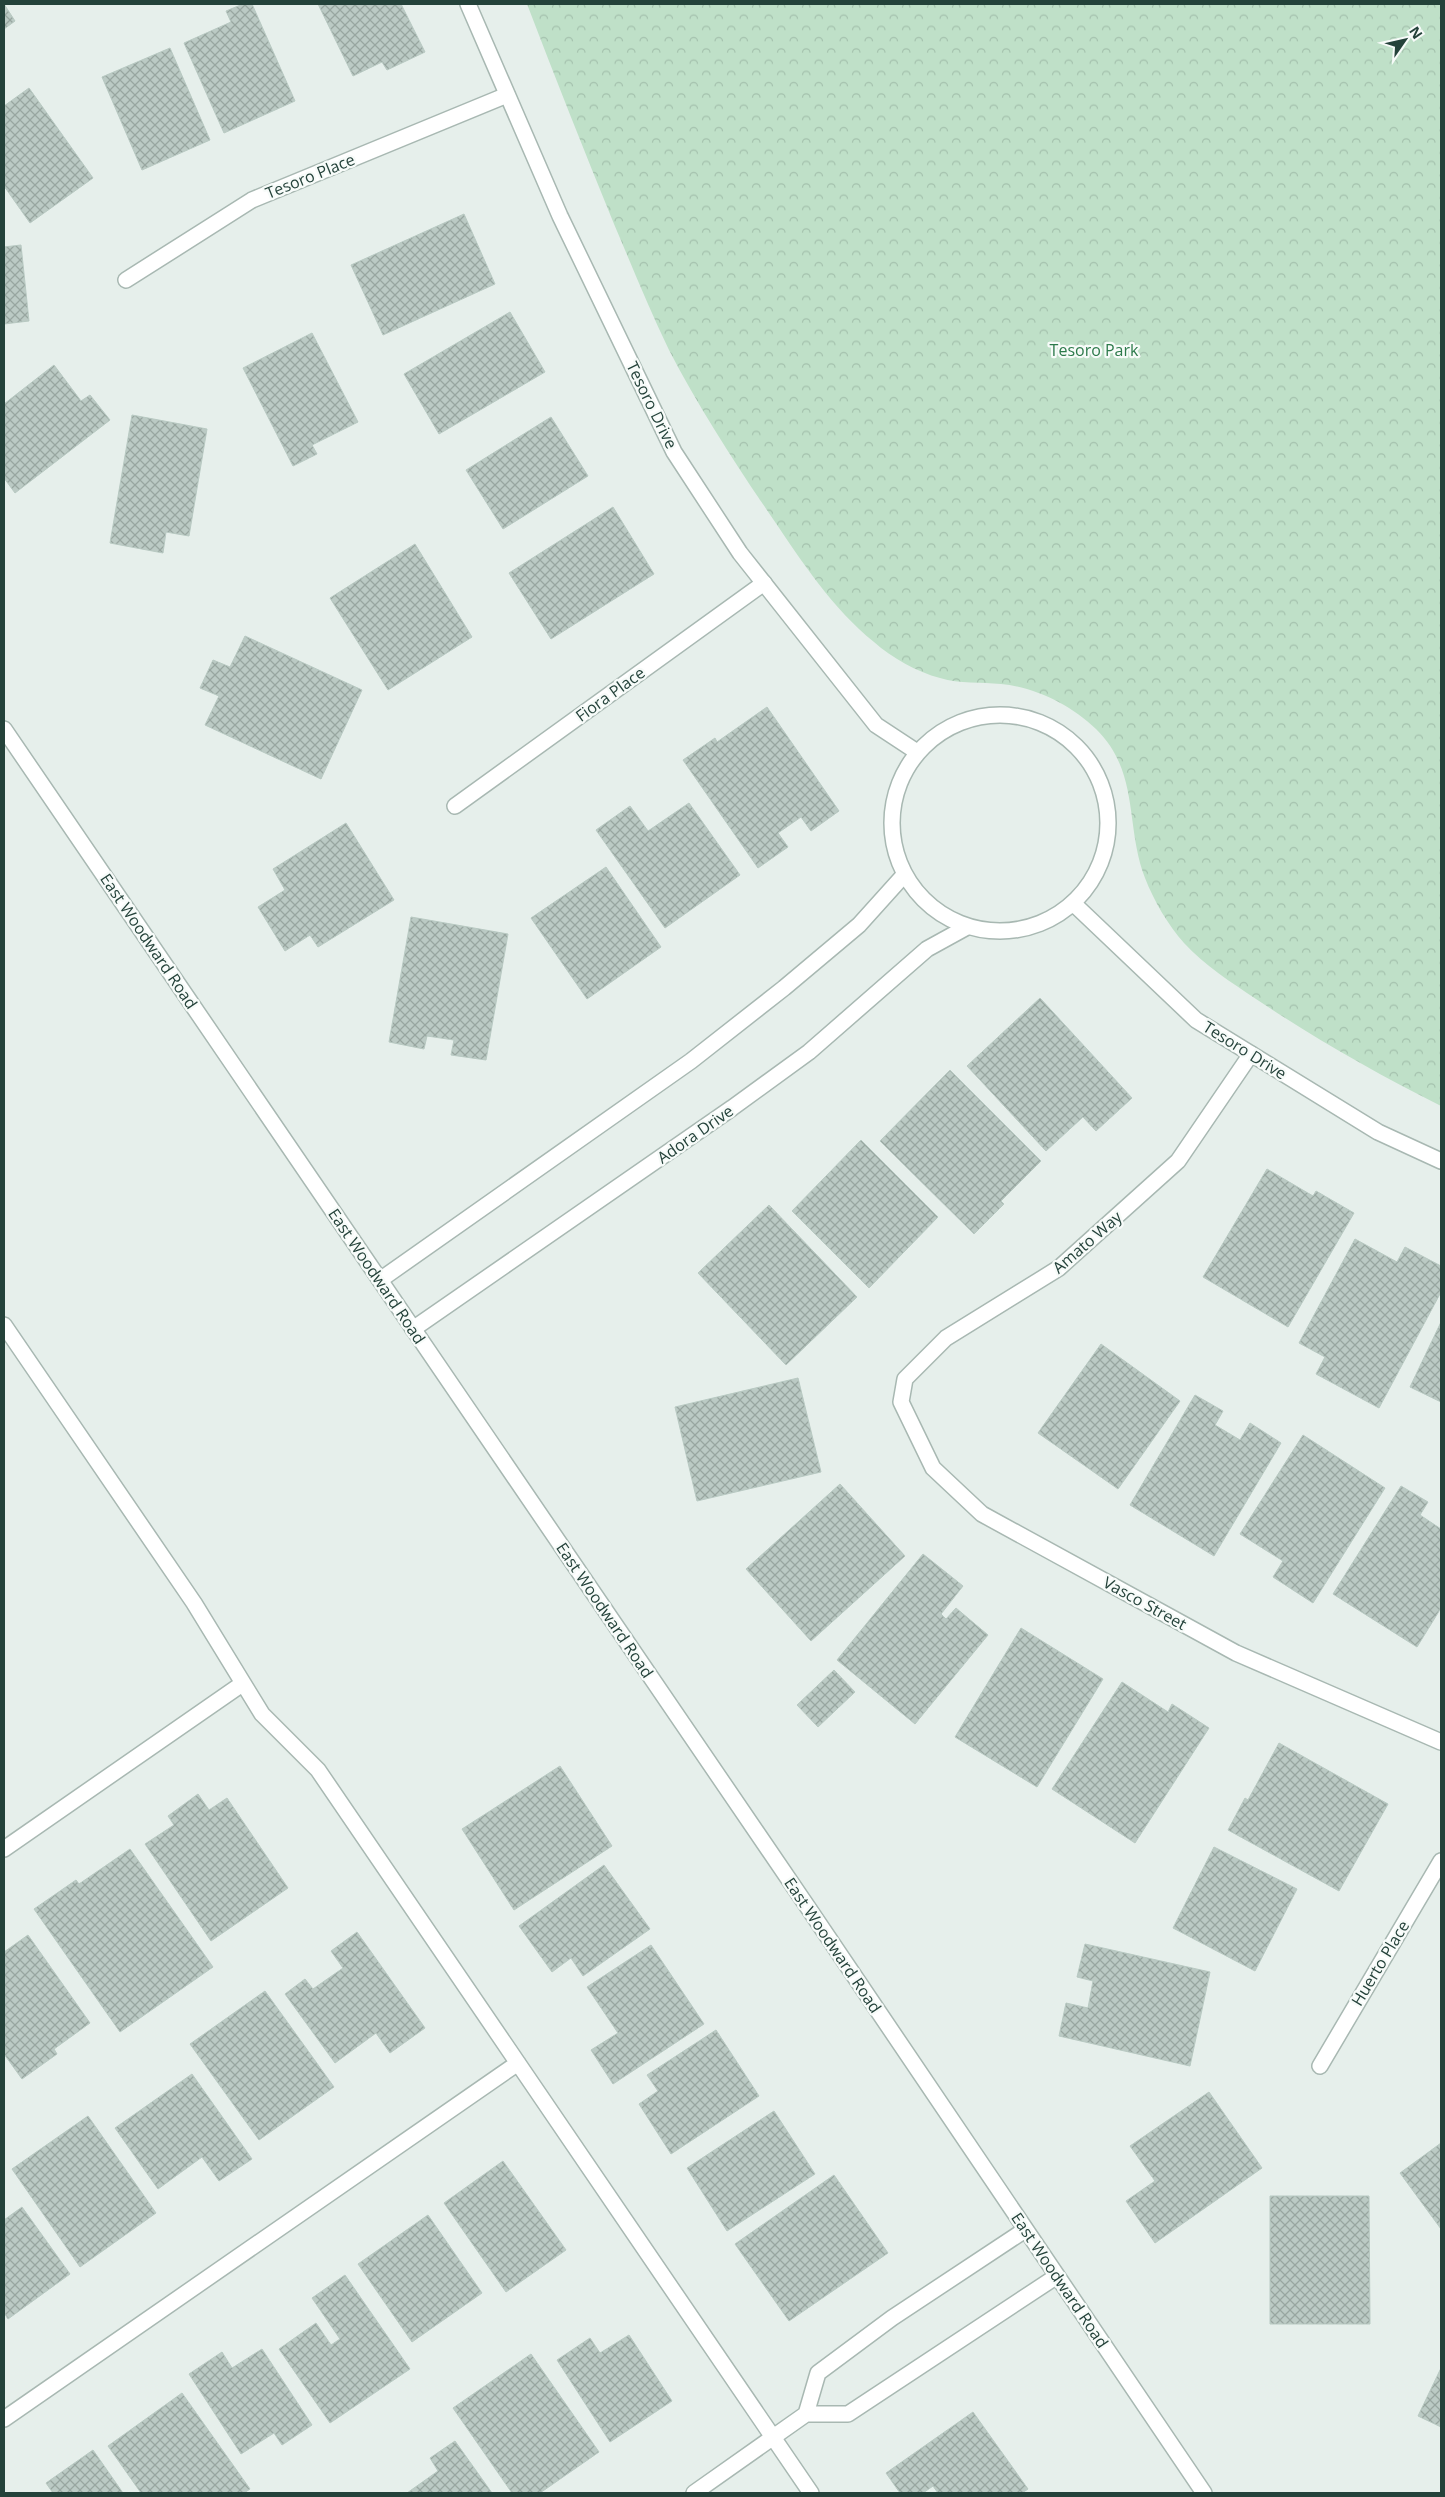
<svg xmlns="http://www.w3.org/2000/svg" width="1445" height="2497" viewBox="0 0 1445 2497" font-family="'Open Sans',sans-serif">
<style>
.park{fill:url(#park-crowns)}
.building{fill:url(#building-cross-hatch);stroke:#b8c9c2}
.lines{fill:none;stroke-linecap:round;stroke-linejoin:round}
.minor-casing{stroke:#a8b8b2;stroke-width:18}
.tertiary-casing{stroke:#a8b8b2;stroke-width:18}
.minor{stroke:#fff;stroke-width:15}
.tertiary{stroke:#fff;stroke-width:15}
.labels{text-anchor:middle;stroke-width:4.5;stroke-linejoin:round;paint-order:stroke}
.street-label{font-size:16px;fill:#24423a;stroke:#f7fbf9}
.park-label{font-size:16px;fill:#2d7a4b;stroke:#f7fbf9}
</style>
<defs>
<pattern id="park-crowns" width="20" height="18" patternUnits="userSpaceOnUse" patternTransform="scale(1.25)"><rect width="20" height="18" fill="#bfe0c8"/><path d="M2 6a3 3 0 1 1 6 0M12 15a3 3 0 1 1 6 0" fill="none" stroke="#a4c1ad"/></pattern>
<pattern id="building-cross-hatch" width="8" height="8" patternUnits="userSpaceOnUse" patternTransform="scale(1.25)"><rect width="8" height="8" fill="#bbcac4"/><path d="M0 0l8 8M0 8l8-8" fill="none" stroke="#98a6a0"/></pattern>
</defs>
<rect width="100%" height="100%" fill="#e6efeb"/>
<path class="park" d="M527,4H1441V1106C1377,1074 1316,1039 1256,999C1231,982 1205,966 1184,943C1168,925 1154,901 1145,878C1125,826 1140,772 1096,729C1071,705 1035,687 1001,684C981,682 960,684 940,678C917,672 892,658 874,642C833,609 802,562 773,519C736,465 699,408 669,350C649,309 632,266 614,224C584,151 555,77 527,4Z"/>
<path class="building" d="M4,4L15,21L4,29Z
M243,4H252L295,101L224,133L184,43L231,22L226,11Z
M318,4H401L425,52L387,70L382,62L353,76Z
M170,48L210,140L142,170L102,77Z
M29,88L93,178L30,223L4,186V106Z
M464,214L495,284L383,335L351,265Z
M21,245L29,321L4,324V247Z
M510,312L545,372L439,434L404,374Z
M312,333L358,422L312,445L317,454L293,466L243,368Z
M54,365L81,401L90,395L110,420L15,493L4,478V404Z
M132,415L207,429L189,536L166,532L163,553L110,543Z
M551,417L588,476L503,529L466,470Z
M613,507L654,574L551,639L509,573Z
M415,544L472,637L388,690L330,598Z
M245,636L362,690L321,779L205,725L219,696L200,688L213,660L230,667Z
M767,707L839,811L811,831L801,817L778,833L788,847L758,868L683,760L715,738L717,742Z
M689,803L740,875L665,928L596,830L630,806L648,831Z
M346,823L394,900L318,947L310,935L285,951L258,907L285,890L273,869Z
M606,867L661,947L587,999L531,918Z
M411,917L508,934L486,1060L451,1055L454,1040L427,1036L424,1049L389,1042Z
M1040,998L1132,1098L1096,1131L1083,1117L1046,1151L967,1066Z
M950,1070L1041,1161L1001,1201L1004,1204L974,1234L880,1141Z
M861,1140L938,1217L869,1288L792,1211Z
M1267,1169L1313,1196L1316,1191L1354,1213L1288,1327L1203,1277Z
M769,1205L857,1297L786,1365L698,1273Z
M1355,1239L1397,1262L1405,1247L1441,1266V1292L1379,1408L1316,1374L1325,1357L1299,1343Z
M1441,1322V1402L1410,1387Z
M1101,1344L1180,1401L1118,1489L1038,1433Z
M798,1378L821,1472L697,1501L675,1407Z
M1195,1395L1223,1411L1215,1425L1240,1440L1250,1423L1281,1443L1214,1556L1130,1505Z
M1303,1435L1385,1488L1313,1603L1273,1577L1283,1561L1240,1534Z
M840,1484L905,1556L811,1641L746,1569Z
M1401,1486L1428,1502L1420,1515L1441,1529V1608L1417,1647L1333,1594Z
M923,1554L963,1586L941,1614L946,1619L956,1608L988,1635L915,1724L837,1660Z
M1021,1628L1103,1679L1037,1787L955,1737Z
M834,1670L855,1692L818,1727L797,1705Z
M1122,1682L1168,1712L1172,1704L1209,1728L1135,1843L1052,1789Z
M1279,1743L1388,1804L1339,1891L1228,1830L1245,1798L1248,1800Z
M560,1766L612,1846L514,1910L462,1829Z
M198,1794L209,1810L227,1798L288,1888L211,1941L145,1844L174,1825L168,1816Z
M1214,1847L1297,1889L1255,1971L1173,1928Z
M130,1849L213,1967L120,2032L34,1909L76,1880L79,1884Z
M604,1865L650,1929L583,1976L571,1958L552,1972L519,1926Z
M357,1932L425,2028L390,2053L376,2033L335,2063L285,1994L305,1979L313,1989L343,1968L331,1951Z
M28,1935L90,2023L54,2049L57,2054L22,2079L4,2054V1952Z
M1085,1944L1210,1972L1190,2066L1059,2036L1066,2003L1088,2008L1093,1981L1077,1977Z
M651,1945L704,2024L613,2084L591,2050L618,2033L587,1987Z
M265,1991L334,2087L259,2140L190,2044Z
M716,2030L759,2096L671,2154L639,2104L658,2091L647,2075Z
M192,2074L252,2159L219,2181L202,2157L158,2189L115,2128Z
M1209,2092L1262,2168L1155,2243L1126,2201L1155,2181L1130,2146Z
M774,2111L815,2174L727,2231L687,2168Z
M88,2116L156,2213L80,2267L12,2169Z
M1441,2143V2229L1400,2173Z
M503,2161L566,2250L506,2292L444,2203Z
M834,2175L888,2253L789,2321L735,2244Z
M1270,2196H1369L1370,2324H1270Z
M22,2207L70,2274L8,2319L4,2313V2220Z
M428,2215L482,2293L412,2342L358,2264Z
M345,2275L410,2369L330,2423L279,2349L316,2323L331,2345L340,2339L312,2298Z
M629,2335L672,2401L610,2442L557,2360L590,2338L600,2353Z
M262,2349L312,2425L282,2445L274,2433L241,2454L189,2374L222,2352L232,2368Z
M531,2354L599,2452L540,2493H512L453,2408Z
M1441,2368V2427L1418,2416Z
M182,2393L250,2489L244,2493H141L108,2446Z
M973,2412L1028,2489L1022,2493H938L933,2486L923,2493H900L886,2473Z
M455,2441L492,2493H407L438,2471L430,2458Z
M93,2450L123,2493H53L46,2483Z"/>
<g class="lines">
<g class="minor-casing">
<path id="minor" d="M126,280L252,200L507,95
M455,806L764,583
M1251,1054L1178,1161L1059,1268L946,1338L905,1379L901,1402L933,1468L982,1514L1236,1653L1441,1742
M380,1280L691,1061L784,988L859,925L904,875
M4,1325L194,1603L262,1714L318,1770L811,2493
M413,1329L732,1108L809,1052L927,949L967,927
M4,1849L242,1684
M1320,2066L1441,1861
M4,2419L518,2063"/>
</g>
<g class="tertiary-casing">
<path id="tertiary" d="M468,4L560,216L674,452L740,553L876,725L917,752
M892 823a108 108 0 1 1 216 0a108 108 0 1 1-216 0Z
M4,729L807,1906L1204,2493
M1074,904L1196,1020L1378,1132L1441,1161
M806,2414L818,2373L892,2318L1025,2230
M694,2493L806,2414H848L1057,2276"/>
</g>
<use href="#minor" class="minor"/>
<use href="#tertiary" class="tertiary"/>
</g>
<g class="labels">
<g class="street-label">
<text transform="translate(310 176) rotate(-22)" y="6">Tesoro Place</text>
<text transform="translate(652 405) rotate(64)" y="6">Tesoro Drive</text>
<text transform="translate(610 694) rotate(-36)" y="6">Fiora Place</text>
<text transform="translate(149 941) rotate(56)" y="6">East Woodward Road</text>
<text transform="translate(1245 1050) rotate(32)" y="6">Tesoro Drive</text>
<text transform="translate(695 1134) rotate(-35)" y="6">Adora Drive</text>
<text transform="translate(1087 1242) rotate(-41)" y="6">Amato Way</text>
<text transform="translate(377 1276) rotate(56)" y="6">East Woodward Road</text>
<text transform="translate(1145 1603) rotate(29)" y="6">Vasco Street</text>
<text transform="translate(605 1610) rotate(56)" y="6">East Woodward Road</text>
<text transform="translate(833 1945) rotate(56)" y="6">East Woodward Road</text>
<text transform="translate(1380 1963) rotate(-59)" y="6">Huerto Place</text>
<text transform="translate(1060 2280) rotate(56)" y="6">East Woodward Road</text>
</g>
<g class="park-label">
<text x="1094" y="356">Tesoro Park</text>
</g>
</g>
<rect width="1445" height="2497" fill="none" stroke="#24423a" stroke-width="10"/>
<g transform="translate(1405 40) rotate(56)" stroke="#f7fbf9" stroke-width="4" paint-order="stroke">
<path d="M0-4L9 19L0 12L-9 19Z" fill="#24423a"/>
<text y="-8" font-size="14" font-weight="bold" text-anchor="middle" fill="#24423a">N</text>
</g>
</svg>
